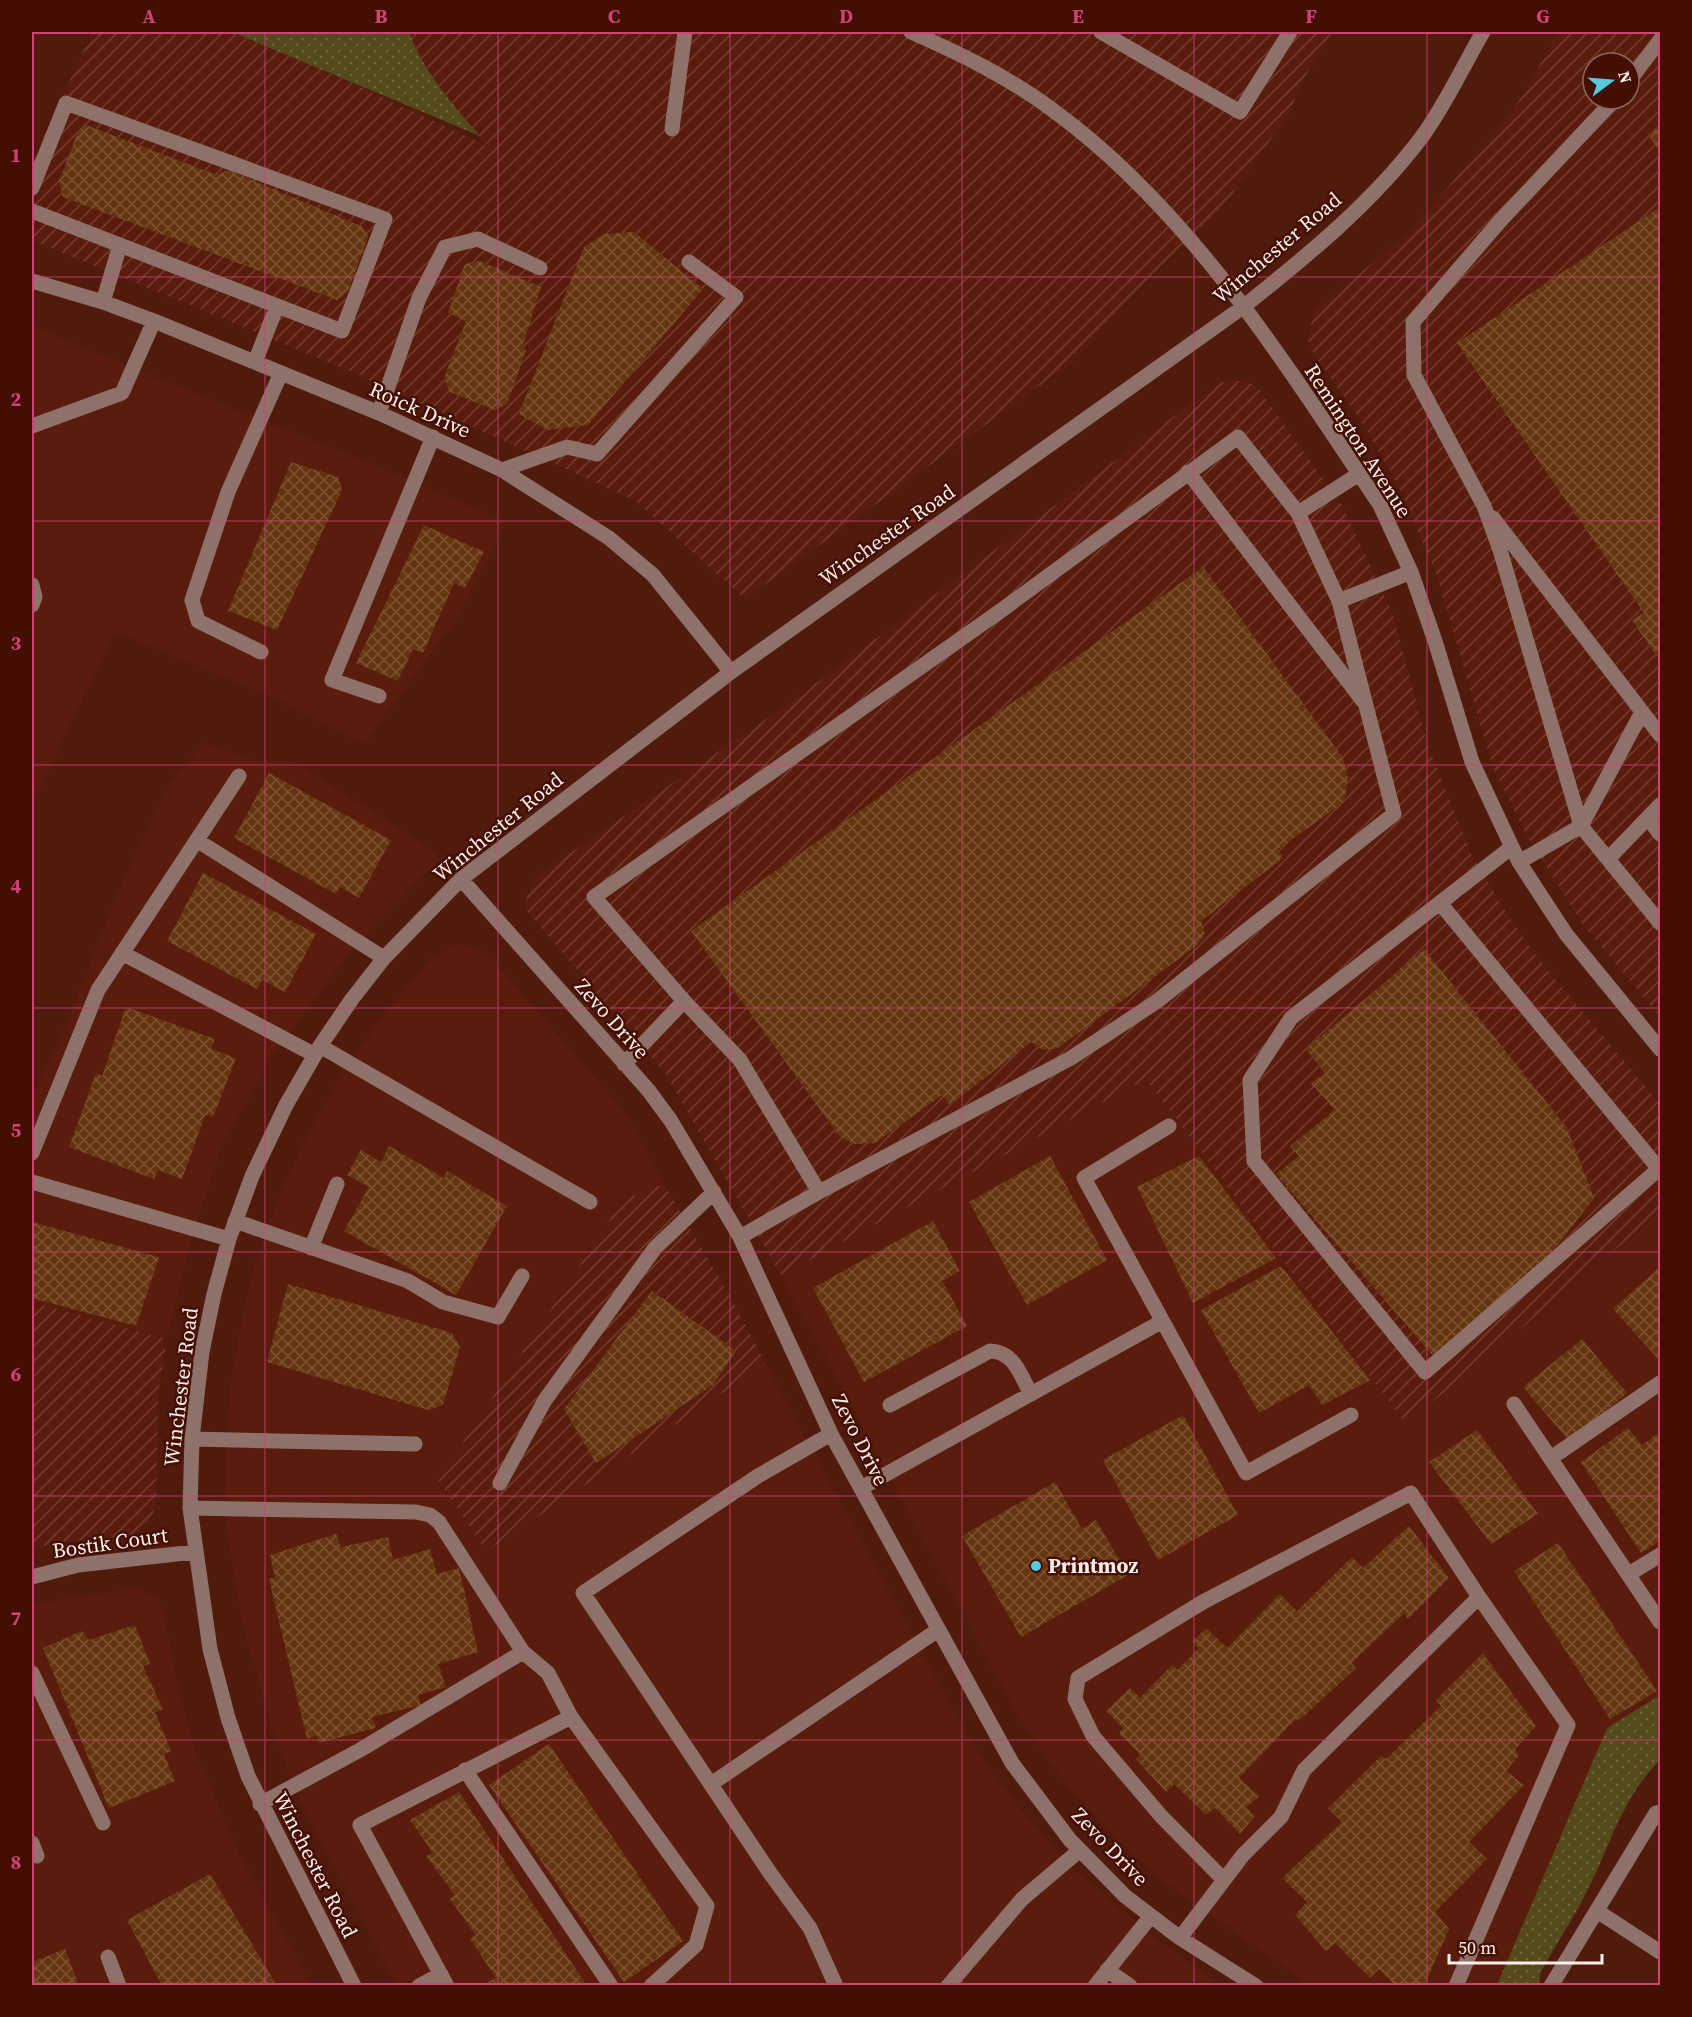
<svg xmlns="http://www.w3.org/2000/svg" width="1692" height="2017" viewBox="0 0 1692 2017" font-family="'Source Serif 4',serif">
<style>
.built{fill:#5a1c0d}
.industrial{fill:url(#industrial-furrows);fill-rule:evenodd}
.grass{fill:url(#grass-dots)}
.building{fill:url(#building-cross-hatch)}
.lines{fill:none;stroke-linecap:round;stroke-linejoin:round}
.minor{stroke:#8e726a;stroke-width:15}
.grid{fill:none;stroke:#ce4378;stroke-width:1.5;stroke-opacity:0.55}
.poi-dot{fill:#57c9e2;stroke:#440f03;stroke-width:2}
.labels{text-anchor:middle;stroke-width:5;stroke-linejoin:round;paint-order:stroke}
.street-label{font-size:21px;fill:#fdeeeb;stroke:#440f03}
.poi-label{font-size:21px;font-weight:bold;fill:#fdeeeb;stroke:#440f03;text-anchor:start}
.neatline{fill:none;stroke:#ce4378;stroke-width:2}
.grid-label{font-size:20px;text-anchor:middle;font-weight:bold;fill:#ce4378}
</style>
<defs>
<pattern id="industrial-furrows" width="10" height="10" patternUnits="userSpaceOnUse" patternTransform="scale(1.5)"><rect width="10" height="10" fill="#5a1c0d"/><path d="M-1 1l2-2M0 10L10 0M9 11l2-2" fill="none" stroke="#733d30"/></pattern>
<pattern id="grass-dots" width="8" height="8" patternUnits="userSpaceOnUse" patternTransform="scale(1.5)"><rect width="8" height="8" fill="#54491a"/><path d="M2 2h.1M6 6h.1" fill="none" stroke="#6e643b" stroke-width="1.8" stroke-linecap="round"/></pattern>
<pattern id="building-cross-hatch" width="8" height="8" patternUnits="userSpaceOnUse" patternTransform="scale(1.5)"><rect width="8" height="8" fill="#65350f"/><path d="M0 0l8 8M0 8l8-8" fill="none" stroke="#7c5332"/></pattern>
</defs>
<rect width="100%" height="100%" fill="#501a0d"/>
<path class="built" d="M32,324L70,342L367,462L506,522L459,616L364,744L266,694L115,632L32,805Z
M204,743L248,759L295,762L435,852L439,860L351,950L272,1057L222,1145L188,1251L167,1339L32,1302V1095L62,1035L122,883L169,783Z
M456,944L480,949L491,958L614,1099L634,1127L664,1184L623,1200L438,1480L486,1550L766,1364L968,1737L1016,1804L1073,1869L1157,1939L1221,1985H396L303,1807L274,1736L242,1622L227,1530L225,1478L230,1386L243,1314L255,1265L279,1196L305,1140L345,1069L383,1016L431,959Z
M1146,1079L1406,1424L1660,1212V1695L1607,1728L1497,1985H1310L1156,1876L1110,1832L1058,1774L1020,1719L781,1275Z
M137,1588L158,1599L164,1613L177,1683L193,1745L241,1858L312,1985L32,1986V1604Z"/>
<path class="industrial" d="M92,32H232L282,51L488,146L447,98L418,55L409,32H1332L1299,87L1290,112L1220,211L1158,269L1068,365L745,599L634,500L361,376L32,240V162Z
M1558,32H1660V1017L1583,925L1526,835L1493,768L1437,576L1398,485L1365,427L1310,348L1308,337L1314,312L1406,235L1492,137L1521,98ZM1593,63H1629V99H1593Z
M1234,380L1253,384L1261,392L1343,507L1393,615L1428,746L1472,856L1512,922L1546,968L1660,1104V1212L1406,1424L1146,1079L781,1275L665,1073L537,923L528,912L525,902L535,877L784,707L1219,383Z
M664,1184L729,1294L766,1364L486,1551L438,1480L623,1200Z
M32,1302L167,1339L158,1396L156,1505L149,1523L133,1535L56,1543L32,1549Z"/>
<path class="grass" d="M232,32H409C424,72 452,104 480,136Z
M1660,1695V1760C1618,1803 1611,1847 1584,1897C1571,1923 1553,1948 1540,1974L1539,1985H1497L1607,1728Z"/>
<path class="building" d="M86,125L217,175L228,170L363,227L368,237L348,291L337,300L63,197L59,181L78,132Z
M1660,126V152L1648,134Z
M1660,207V661L1632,620L1644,613L1457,343Z
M634,232L703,289L588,425L547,430L519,414L584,247L604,234Z
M480,261L541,287L522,348L526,350L507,404L495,410L450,392L444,378L466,321L448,313L465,264Z
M291,462L338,477L342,490L277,630L228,611Z
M424,525L484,552L465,588L454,583L423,653L413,649L398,681L356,663Z
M1203,567L1343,758L1348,779L1344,802L1277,850L1283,858L1201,921L1205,934L1196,946L1058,1048L1043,1050L1031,1042L950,1105L942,1095L875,1143L855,1144L840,1137L691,931Z
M269,773L391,840L359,898L340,887L336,894L234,838Z
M203,873L316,934L285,992L262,980L257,989L167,941Z
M1424,949L1567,1128L1594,1198L1534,1276L1434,1357L1276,1174L1299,1156L1290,1146L1335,1110L1311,1083L1325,1073L1306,1049Z
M126,1007L215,1039L211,1049L236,1058L213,1117L205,1115L182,1179L158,1170L154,1179L69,1147L96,1073L102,1076Z
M389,1146L444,1178L447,1171L507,1206L456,1295L344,1231L369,1187L347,1175L361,1150L381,1162Z
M1050,1156L1107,1260L1027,1305L969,1202Z
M1199,1156L1276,1258L1193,1303L1137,1187Z
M933,1221L960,1271L942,1281L967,1326L864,1382L813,1288Z
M32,1222L159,1257L136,1326L32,1298Z
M1281,1266L1370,1380L1322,1405L1309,1385L1259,1413L1201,1310Z
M1660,1267V1361L1613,1309Z
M288,1284L452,1333L460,1347L443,1405L428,1410L267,1362Z
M652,1291L736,1351L713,1385L596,1463L564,1409Z
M1582,1339L1627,1393L1570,1442L1523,1387Z
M1183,1415L1238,1515L1158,1560L1103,1460Z
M1628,1428L1642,1445L1660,1432V1541L1641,1553L1581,1462Z
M1477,1430L1538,1514L1491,1544L1429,1462Z
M1055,1482L1082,1529L1096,1520L1128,1575L1021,1637L962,1536Z
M1409,1526L1449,1578L1408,1619L1404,1613L1352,1663L1356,1668L1302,1718L1294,1721L1239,1778L1259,1797L1246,1807L1255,1816L1240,1834L1215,1808L1206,1815L1174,1784L1166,1792L1136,1759L1140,1754L1119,1733L1123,1728L1106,1711L1130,1688L1140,1698L1172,1665L1177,1670L1199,1648L1192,1642L1206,1628L1227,1648L1280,1594L1297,1611L1352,1557L1363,1568Z
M336,1534L341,1547L388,1537L393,1560L430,1549L437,1574L459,1568L478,1652L438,1664L446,1687L418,1695L421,1705L372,1717L376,1728L318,1743L317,1735L307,1739L269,1579L275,1577L270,1555Z
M1558,1543L1657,1691L1610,1719L1514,1571Z
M135,1625L150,1664L143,1666L163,1709L155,1712L171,1751L164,1754L175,1781L109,1808L43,1648L82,1631L89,1640Z
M1483,1653L1536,1726L1515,1749L1519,1755L1506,1771L1524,1785L1469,1842L1487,1859L1435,1912L1449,1929L1424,1986H1396L1379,1969L1370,1978L1335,1943L1326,1951L1295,1915L1307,1902L1282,1878L1342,1822L1328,1808L1381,1756L1386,1759L1441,1706L1436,1700Z
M549,1744L683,1941L624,1982L489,1785Z
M459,1792L587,1986H491L488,1982L496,1978L470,1939L476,1935L449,1898L455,1895L426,1856L433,1853L410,1820Z
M210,1874L277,1986H162L127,1920Z
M65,1949L79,1986H32V1962Z"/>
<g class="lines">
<path class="minor" d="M911,32C961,54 1010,78 1054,111C1192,212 1286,365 1380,505L1411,572L1435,641L1472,762L1519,862L1566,934L1660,1049
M1101,32L1240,112L1290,32
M1629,81L1660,40
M672,129L685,32
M32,188L66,103L385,219L342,331L32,211
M32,281L103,302L154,321L379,413L502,470L609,538L653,575L731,672
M103,302L120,245
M255,362L277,306
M379,413L419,298L445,247L478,239L540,268
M32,426L122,393L154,321
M502,470L567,447L597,454L736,297L689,262
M1188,472L1363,701
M1298,513L1359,474
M1493,518L1660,735
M32,585L35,597L32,605
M1339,601L1411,572
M261,652L198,621L192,600L228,492L281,373
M379,696L332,680L433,437
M1642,712L1581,826L1660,923
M1648,818L1660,834
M198,841L384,958
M1512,847L1291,1018L1250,1080L1254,1161L1425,1372L1660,1168
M1608,859L1660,805
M1519,862L1581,826L1500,550L1484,506L1414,375L1413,322L1500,221L1615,99
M461,879L649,1091L671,1121L740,1237L831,1434L1012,1763L1070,1840L1125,1896L1180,1938L1256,1986
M1440,903L1659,1169
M122,953L315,1055
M684,1001L740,1060L819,1192
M320,1046L590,1202
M624,1064L684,1001L594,897L999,612L1238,437L1298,513L1339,601L1394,814L1156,1002L1071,1058L819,1192L740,1237
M1169,1126L1084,1178L1246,1473L1351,1415
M32,1153L98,990L239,776
M32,1182L229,1239
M235,1221L408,1281L443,1302L498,1317L522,1276
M311,1248L337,1184
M1514,1404L1660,1622
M890,1405L990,1351C1015,1352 1020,1375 1031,1394
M831,1434L758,1476L583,1593L770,1873L810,1928L836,1986
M192,1439L415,1444
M1551,1458L1660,1383
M500,1483L545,1400L655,1248L714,1192
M861,1488L1161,1322
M190,1508L416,1512L430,1515L439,1522L523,1652L360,1750L260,1804
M1629,1574L1660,1555
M32,1577L78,1565L194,1552
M523,1652L548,1673L571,1717
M32,1673L103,1823
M465,1770L611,1986
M711,1784L938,1630
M32,1843L37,1856
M1597,1911L1660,1952
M1180,1938L1243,1855L1281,1817L1304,1770L1479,1597L1411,1493L1203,1602L1078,1678L1075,1699L1093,1736L1161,1816L1224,1880
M108,1957L119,1986
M1107,1970L1130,1986
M354,1986L248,1776L228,1718L210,1649L190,1508L192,1439L202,1352L214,1294L229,1239L252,1176L286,1105L320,1046L352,999L384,958L461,879L731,672L1243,307C1307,256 1371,204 1421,138C1445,106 1463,66 1483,32
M419,1986L441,1974
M447,1986L360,1825L571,1717L707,1906L696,1945L651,1986
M948,1986L1022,1899L1080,1850
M1095,1986L1151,1916
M1456,1986L1568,1725L1479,1597
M1551,1986L1656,1813L1660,1812"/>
</g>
<path class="grid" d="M265,32V1986M498,32V1986M730,32V1986M962,32V1986M1194,32V1986M1427,32V1986M32,277H1660M32,521H1660M32,765H1660M32,1008H1660M32,1252H1660M32,1496H1660M32,1740H1660"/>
<circle class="poi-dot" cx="1036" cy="1566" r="6"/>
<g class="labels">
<g class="street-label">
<text transform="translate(1277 248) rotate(-40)" y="7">Winchester Road</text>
<text transform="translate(420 410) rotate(24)" y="7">Roick Drive</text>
<text transform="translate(1358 441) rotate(57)" y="7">Remington Avenue</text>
<text transform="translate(887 535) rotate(-35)" y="7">Winchester Road</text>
<text transform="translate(498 827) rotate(-39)" y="7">Winchester Road</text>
<text transform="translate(612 1019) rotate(48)" y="7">Zevo Drive</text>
<text transform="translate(181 1387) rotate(-83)" y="7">Winchester Road</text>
<text transform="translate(860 1440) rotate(63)" y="7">Zevo Drive</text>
<text transform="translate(110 1543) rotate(-8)" y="7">Bostik Court</text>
<text transform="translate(1110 1847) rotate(46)" y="7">Zevo Drive</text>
<text transform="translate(315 1865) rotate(63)" y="7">Winchester Road</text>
</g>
<g class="poi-label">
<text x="1048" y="1573">Printmoz</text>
</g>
</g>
<rect width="1692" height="2017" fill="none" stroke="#440f03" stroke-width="66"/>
<g transform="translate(1611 81) rotate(74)"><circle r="28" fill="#440f03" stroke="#8e6860" stroke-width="1.5"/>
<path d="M0-4.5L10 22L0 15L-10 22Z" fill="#57c9e2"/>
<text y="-9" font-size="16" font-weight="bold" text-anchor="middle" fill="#fdeeeb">N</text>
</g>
<path d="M1449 1954v9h153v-9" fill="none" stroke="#fdeeeb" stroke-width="3"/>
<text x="1458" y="1954" font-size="18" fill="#fdeeeb" stroke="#440f03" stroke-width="4.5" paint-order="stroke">50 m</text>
<rect x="33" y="33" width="1626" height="1951" class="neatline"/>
<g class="grid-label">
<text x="149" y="23">A</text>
<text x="381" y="23">B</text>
<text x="614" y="23">C</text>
<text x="846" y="23">D</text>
<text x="1078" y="23">E</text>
<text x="1311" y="23">F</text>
<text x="1543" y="23">G</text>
<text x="16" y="162">1</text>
<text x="16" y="406">2</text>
<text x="16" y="650">3</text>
<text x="16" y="893">4</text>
<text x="16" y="1137">5</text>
<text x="16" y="1381">6</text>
<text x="16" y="1625">7</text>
<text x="16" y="1869">8</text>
</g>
</svg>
